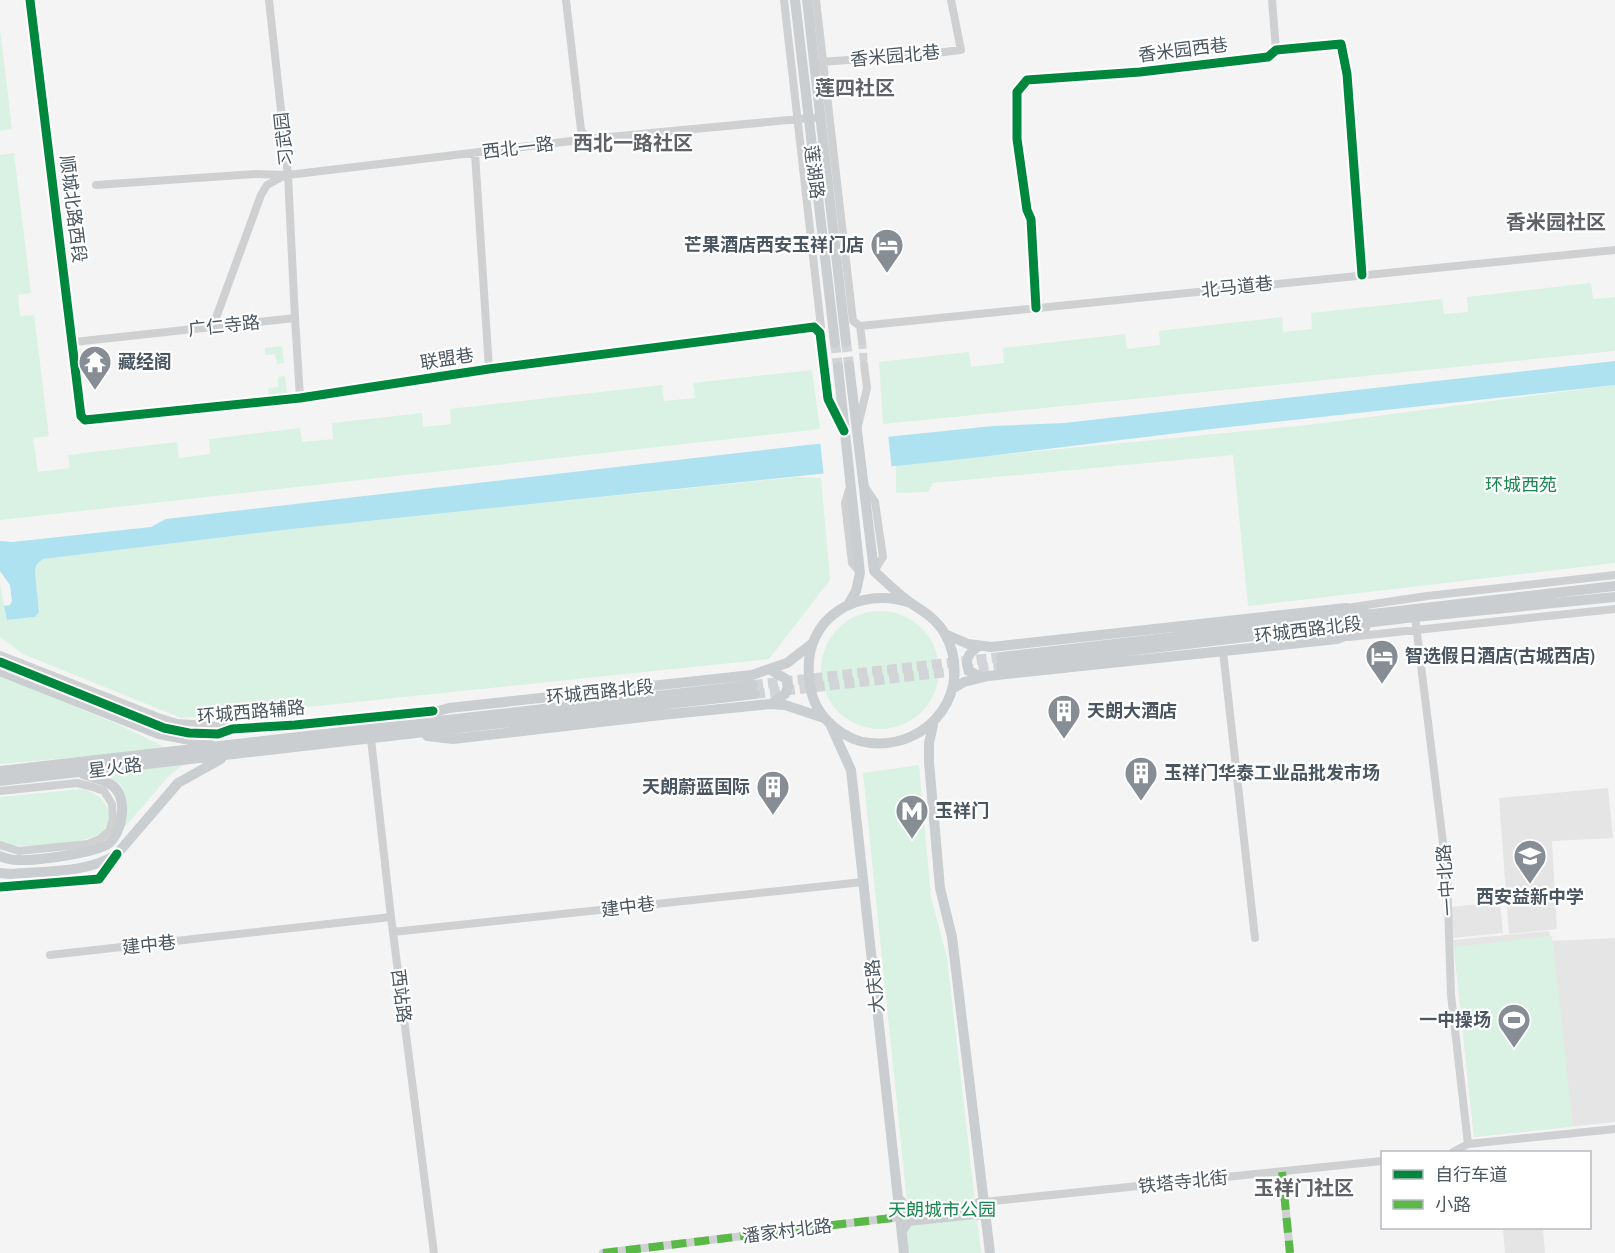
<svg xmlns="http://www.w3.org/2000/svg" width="1615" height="1253" viewBox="0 0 1615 1253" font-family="'Archivo Narrow','Noto Sans SC',sans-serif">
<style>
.education{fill:#e6e5e6}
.green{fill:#d9f2e3}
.water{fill:#aee2f0}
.pier{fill:#f4f4f4}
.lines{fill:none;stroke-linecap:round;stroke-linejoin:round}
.minor-tunnel{stroke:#d2d4d7;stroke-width:8;stroke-dasharray:8 4;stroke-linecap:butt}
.major-tunnel{stroke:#d2d4d7;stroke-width:10;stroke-dasharray:10 5;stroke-linecap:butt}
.minor{stroke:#ced0d2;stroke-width:8}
.major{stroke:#caced1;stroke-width:10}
.quiet{stroke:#58b947;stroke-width:8;stroke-dasharray:15 8;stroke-linecap:butt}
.cycleway-casing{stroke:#fff;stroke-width:13}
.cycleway{stroke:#00873e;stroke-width:9}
.labels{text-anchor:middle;stroke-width:4.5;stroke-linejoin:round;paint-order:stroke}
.street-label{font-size:18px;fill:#4a5661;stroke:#fff}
.poi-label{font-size:18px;font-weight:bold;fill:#4a5661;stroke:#fff;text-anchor:start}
.park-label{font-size:18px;fill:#17864f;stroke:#fff}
.neighbourhood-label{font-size:20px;font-weight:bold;fill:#5f6368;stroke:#fff}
</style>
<rect width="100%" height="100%" fill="#f4f4f4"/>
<path class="education" d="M1608,788L1613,838L1552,841L1557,929L1509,934L1499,798Z
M1500,902L1503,933L1453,938L1450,907Z
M1549,931L1551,941L1615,938V1122L1474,1137L1453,940Z
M1503,1228H1543L1545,1253H1505Z"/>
<path class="green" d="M0,29L12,129L0,131Z
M14,153L31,293L18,295L20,316L34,315L49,436L33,438L38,472L70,468L68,455L177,442L179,458L210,454L209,439L300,428L302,442L333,439L332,423L422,413L423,427L451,424L450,409L662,385L664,401L695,398L693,383L812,370L820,429L0,520V155Z
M1591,283L1593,299L1615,297V351L883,424L879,362L969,352L971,367L1004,363L1003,348L1125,334L1127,349L1160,345L1159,331L1282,317L1283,332L1312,329L1311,313L1442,299L1444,314L1468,312L1467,297Z
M282,346L284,363L277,364L275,354L265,355V348Z
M285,376L287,393L269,395L268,388L278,387V377Z
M1615,385V563L1248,606L1233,455L933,483L928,492L896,493V465L1308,425Z
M797,477L821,478L830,580L769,659L279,710L181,718L23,654L0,637V584L7,620L35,617L39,612L35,573L36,565L43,559L292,529Z
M821 670a59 59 0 1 1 118 0a59 59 0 1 1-118 0Z
M0,675L117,724L169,749L0,764Z
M184,764L167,778L114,840L126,799L120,784L104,774Z
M919,765L931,897L947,958L981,1253H909L906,1228L908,1212L863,773Z
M83,789C98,794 106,800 110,815C108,820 106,828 102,832C90,844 14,851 0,841V797Z
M1552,936L1573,1126L1474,1137L1454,947Z"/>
<path class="water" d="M1615,361V385L1211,429L981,457L292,529L43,559L36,565L35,573L39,612L35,617L7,620L4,606L10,605L12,601L10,585L0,571V541L12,542L151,527L166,519L798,446L993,426L1064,423Z"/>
<path class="pier" d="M888,434L892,470L824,477L820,441Z"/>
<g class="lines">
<path class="minor-tunnel" d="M862,341L864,364
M821,345L824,368
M0,662L12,668"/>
<path class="major-tunnel" d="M846,342L849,365
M835,343L838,367
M753,685L1001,657
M755,694L1001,666"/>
<path class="minor" d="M30,0L81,416L85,420L300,398L489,369L814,327L820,333L821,345
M269,0L288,175L295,318
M566,0L581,130L588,139
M784,0L821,327L820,333
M816,0L853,321L860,326L862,341
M1272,0L1276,50
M820,62L918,55L961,50L951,0
M475,153L489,369
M96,185L255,174L288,175L588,139L821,117
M1036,308L1031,219L1027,210L1017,139V92L1027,80L1140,72L1268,57L1276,50L1341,44L1347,74L1362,275
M213,326L261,195L267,185L282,177
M860,326L1615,250
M74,342L295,318L300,398
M824,368L828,399L843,430
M858,426L867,388L864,364
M865,487L875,502L883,557L874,571
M849,490L845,503L852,563L860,572
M1353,607L1427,596L1615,575
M1415,617L1447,875L1451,995L1468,1144
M1349,637L1615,609
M1223,651L1255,938
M0,655L158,717L177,723L223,726L232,729
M12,668L164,728L189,733L218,734L232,729L295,725L420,712
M371,739L391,917L434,1253
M0,791L77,783L93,787L104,791L112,804L113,819L109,831L100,839L88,844L19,851L0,845
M0,887L99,879L116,855
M393,932L863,882
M50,955L391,917
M1453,1152L1468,1144L1615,1129
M1282,1172L1290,1253
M983,1202L1382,1161
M603,1253L900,1217"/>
<path class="major" d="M795,0L835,343
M807,0L846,342
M849,365L874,571C886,582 898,594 912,604C925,612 937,620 945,634C975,689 931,749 870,743C856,742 845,736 834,727C817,713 810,697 809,675C804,617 859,585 911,603
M838,367L860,573L856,591L848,605
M945,634L968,644L991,647L1346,608L1364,611
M979,646C969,653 964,659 969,671L981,677
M1001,657L1615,586
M1001,666L1415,617L1615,597
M769,669L786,679L788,687L785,694L771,704
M0,671L159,734L210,744
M952,689L964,682L988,676L1337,639L1365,628
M406,720L449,708L752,675L787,663L813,643
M933,725L929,743V762L940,888L952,937L990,1253
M831,726L851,770L904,1253
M427,736L453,739L661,715L770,704L785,705L824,718
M0,771L753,685
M0,781L755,694
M0,856C6,859 11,860 18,860C35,861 95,853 108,844C123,833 128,798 113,786C106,780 91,777 83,774
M0,873L11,874C44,871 90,873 117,854L178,783L221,759
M901,1201L908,1212L911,1213C929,1211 971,1212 983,1200
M902,1231L908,1221L975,1214L985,1216"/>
<path class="quiet" d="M1282,1172L1290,1253
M603,1253L900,1217"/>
<g class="cycleway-casing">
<path id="cycleway" d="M30,0L81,416L85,420L300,398L489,369L814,327L820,333L828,399L844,431
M1036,308L1031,219L1027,210L1017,139V92L1027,80L1140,72L1268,57L1276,50L1341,44L1347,74L1362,275
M0,662L164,728L189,733L218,734L232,729L295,725L433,711
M0,887L99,879L117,854"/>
</g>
<use href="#cycleway" class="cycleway"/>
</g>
<defs>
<g id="hotel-pin" transform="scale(1.725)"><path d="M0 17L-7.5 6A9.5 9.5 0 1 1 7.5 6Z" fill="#868d94" stroke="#fff"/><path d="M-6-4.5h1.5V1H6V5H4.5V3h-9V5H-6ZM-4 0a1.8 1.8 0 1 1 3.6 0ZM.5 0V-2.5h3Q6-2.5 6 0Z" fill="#fff"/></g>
<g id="temple-pin" transform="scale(1.725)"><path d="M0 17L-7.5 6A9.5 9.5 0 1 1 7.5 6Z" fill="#868d94" stroke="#fff"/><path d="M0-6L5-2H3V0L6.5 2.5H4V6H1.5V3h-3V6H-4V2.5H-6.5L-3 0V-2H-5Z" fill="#fff"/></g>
<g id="building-pin" transform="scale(1.725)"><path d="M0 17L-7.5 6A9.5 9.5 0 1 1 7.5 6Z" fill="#868d94" stroke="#fff"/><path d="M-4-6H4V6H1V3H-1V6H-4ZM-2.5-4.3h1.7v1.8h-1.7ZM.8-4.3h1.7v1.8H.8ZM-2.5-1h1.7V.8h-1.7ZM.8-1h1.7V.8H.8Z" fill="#fff"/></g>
<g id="metro-pin" transform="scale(1.725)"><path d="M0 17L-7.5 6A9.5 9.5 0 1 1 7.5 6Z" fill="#868d94" stroke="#fff"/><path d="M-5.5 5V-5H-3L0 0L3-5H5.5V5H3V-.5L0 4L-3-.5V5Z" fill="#fff"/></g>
<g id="school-pin" transform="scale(1.725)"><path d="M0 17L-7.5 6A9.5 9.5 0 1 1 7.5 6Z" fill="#868d94" stroke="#fff"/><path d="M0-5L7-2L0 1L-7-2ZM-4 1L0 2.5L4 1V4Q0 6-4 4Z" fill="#fff"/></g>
<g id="stadium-pin" transform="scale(1.725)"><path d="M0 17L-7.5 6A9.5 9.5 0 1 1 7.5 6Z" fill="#868d94" stroke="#fff"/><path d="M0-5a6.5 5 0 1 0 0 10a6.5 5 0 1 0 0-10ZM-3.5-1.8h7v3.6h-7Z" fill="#fff"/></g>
</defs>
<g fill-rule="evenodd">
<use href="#hotel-pin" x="887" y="245"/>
<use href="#temple-pin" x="95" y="362"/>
<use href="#hotel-pin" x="1382" y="656"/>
<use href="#building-pin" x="1064" y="711"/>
<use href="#building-pin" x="1141" y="773"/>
<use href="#building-pin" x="773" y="787"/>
<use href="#metro-pin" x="912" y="811"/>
<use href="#school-pin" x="1530" y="856"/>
<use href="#stadium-pin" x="1514" y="1020"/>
</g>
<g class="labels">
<g class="street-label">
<text transform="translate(1183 50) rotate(-7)" y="6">香米园西巷</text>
<text transform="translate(895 56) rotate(-5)" y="6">香米园北巷</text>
<text transform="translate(284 139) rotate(-96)" y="6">习武园</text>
<text transform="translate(518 148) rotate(-7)" y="6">西北一路</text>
<text transform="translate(814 172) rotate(83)" y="6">莲湖路</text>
<text transform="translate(73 209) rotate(83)" y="6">顺城北路西段</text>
<text transform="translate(1237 287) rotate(-6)" y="6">北马道巷</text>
<text transform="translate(224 326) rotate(-6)" y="6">广仁寺路</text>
<text transform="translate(447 359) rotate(-9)" y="6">联盟巷</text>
<text transform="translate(1308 630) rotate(-7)" y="6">环城西路北段</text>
<text transform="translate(600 692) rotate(-6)" y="6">环城西路北段</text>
<text transform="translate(251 712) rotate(-5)" y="6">环城西路辅路</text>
<text transform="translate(115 768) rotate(-7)" y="6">星火路</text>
<text transform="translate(1446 880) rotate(-94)" y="6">一中北路</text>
<text transform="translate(628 907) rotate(-7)" y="6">建中巷</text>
<text transform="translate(149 945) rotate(-6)" y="6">建中巷</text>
<text transform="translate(875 986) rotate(-96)" y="6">大庆路</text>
<text transform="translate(401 996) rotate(83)" y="6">西站路</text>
<text transform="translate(1183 1182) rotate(-6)" y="6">铁塔寺北街</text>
<text transform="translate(787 1231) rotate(-7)" y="6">潘家村北路</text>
</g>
<g class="poi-label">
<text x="864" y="251" text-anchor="end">芒果酒店西安玉祥门店</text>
<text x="118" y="368">藏经阁</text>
<text x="1405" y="662">智选假日酒店(古城西店)</text>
<text x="1087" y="717">天朗大酒店</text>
<text x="1164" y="779">玉祥门华泰工业品批发市场</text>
<text x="750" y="793" text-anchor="end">天朗蔚蓝国际</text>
<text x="935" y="817">玉祥门</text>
<text x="1530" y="903" text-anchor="middle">西安益新中学</text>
<text x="1491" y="1026" text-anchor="end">一中操场</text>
</g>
<g class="park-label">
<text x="1521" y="491">环城西苑</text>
<text x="942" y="1216">天朗城市公园</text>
</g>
<g class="neighbourhood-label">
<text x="855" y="95">莲四社区</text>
<text x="633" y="150">西北一路社区</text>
<text x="1556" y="229">香米园社区</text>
<text x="1304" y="1195">玉祥门社区</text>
</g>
</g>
<rect x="1381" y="1151" width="210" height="78" fill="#ffffff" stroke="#b7bbc0" stroke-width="1.5"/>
<rect x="1393" y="1170" width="30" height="9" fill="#00873e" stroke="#b7bbc0" stroke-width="1.5"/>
<text x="1435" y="1181" font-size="18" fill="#4a5661">自行车道</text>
<rect x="1393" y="1200" width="30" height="9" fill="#58b947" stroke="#b7bbc0" stroke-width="1.5"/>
<text x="1435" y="1211" font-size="18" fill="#4a5661">小路</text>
</svg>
